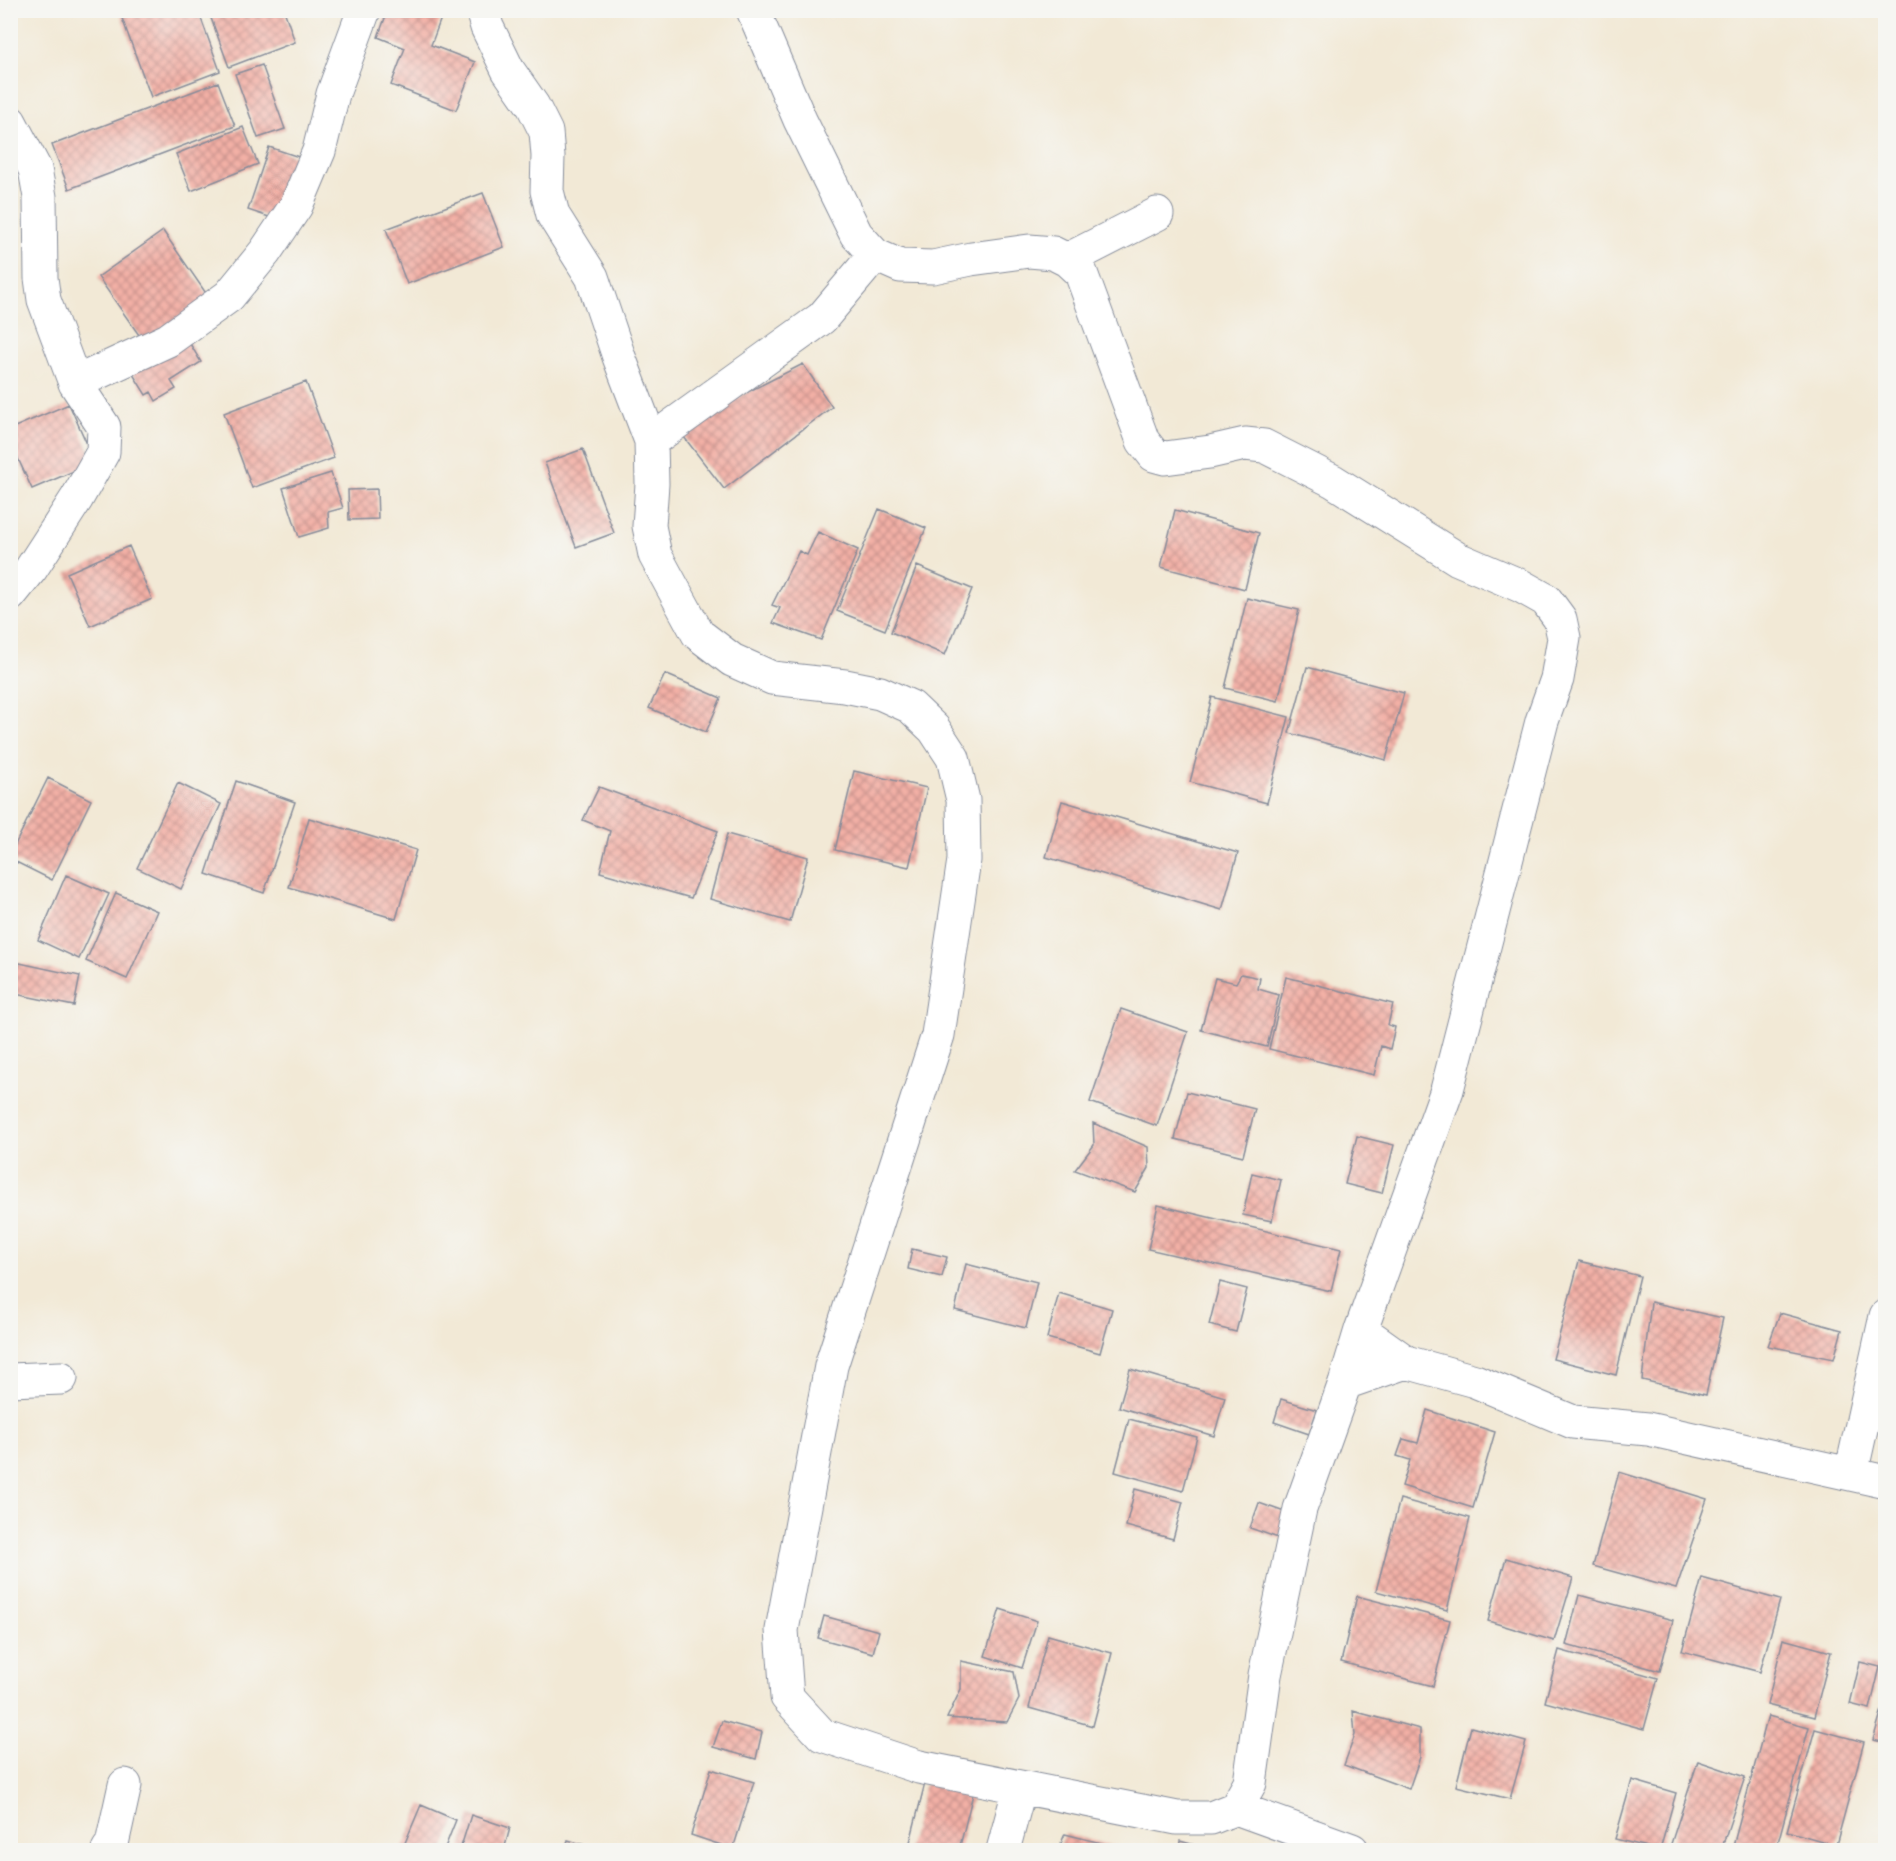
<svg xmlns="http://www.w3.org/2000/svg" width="1896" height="1861" viewBox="0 0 1896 1861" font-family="'Architects Daughter',sans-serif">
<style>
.building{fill:url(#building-cross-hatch)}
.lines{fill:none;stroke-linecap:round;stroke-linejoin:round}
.street-casing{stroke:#868c9a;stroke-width:35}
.street{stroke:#fff;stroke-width:33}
</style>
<defs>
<pattern id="building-cross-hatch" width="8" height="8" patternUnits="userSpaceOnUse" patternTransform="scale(1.5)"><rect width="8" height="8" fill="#f3b0a6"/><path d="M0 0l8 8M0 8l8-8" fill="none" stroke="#c4908a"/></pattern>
</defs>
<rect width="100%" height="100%" fill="#f6f6f2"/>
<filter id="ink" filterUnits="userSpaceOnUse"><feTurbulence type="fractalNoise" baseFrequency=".0167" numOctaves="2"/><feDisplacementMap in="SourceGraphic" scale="12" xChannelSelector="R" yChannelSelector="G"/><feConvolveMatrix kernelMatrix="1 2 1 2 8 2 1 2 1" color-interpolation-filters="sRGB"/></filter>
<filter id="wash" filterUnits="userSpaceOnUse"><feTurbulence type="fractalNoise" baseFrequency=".008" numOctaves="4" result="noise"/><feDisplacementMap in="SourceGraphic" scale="24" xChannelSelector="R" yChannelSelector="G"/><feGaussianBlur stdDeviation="1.35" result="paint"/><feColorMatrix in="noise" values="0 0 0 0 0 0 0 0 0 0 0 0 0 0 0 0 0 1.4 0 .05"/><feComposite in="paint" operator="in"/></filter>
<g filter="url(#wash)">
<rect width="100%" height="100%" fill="#f2e9d6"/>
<g id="blocks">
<path class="building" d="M119,10H198L220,71L151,97Z
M208,10H284L295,42L229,67Z
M388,10H444L431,45L475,62L456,110L391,85L405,48L378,37Z
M262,65L285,129L258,138L235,74Z
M218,82L235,126L69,189L52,145Z
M243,127L258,164L191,191L176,154Z
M269,147L299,157L278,220L248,210Z
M483,193L504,247L407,284L386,229Z
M163,231L210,299L146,345L98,277Z
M186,337L201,362L171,381L176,389L156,401L151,392L146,395L131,371Z
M803,364L832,407L724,489L677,428Z
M306,382L334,458L252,488L224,413Z
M69,404L95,462L32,489L15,452L10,454V429Z
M583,449L614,533L576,547L545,463Z
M331,473L343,508L328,512L329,528L299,537L283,488Z
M377,489L378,519L349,520L348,490Z
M879,509L926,528L885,630L837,611Z
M1175,510L1259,533L1245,589L1161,567Z
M818,532L858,550L821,640L773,623L780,608L772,605L799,551L807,555Z
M129,546L152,599L90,626L67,573Z
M917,566L972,589L945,655L891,632Z
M1247,598L1299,610L1278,701L1225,688Z
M1307,667L1404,693L1386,760L1289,733Z
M665,674L721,698L706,732L649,708Z
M1212,697L1289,717L1267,803L1190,782Z
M854,771L927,788L909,867L835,850Z
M48,778L91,800L52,880L10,859V855Z
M236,781L295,802L264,893L206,874Z
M178,783L221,804L181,889L137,868Z
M599,787L718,831L691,898L600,872L610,831L583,820Z
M1062,801L1238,853L1222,910L1046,857Z
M309,818L416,850L396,919L289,887Z
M727,834L808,857L790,922L710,899Z
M66,875L109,894L79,959L38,940Z
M116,893L157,911L127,979L86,961Z
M15,962L80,976L74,1006L10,993Z
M1241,974L1260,978L1258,989L1279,995L1267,1047L1201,1030L1215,978L1236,983Z
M1286,977L1393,1004L1388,1025L1395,1027L1390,1049L1381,1046L1374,1075L1269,1049Z
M1121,1009L1188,1032L1157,1126L1090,1102Z
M1187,1092L1255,1109L1243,1156L1175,1139Z
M1093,1123L1148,1147L1149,1168L1135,1192L1075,1170L1094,1145Z
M1357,1136L1394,1145L1382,1193L1345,1184Z
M1252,1173L1281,1180L1272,1221L1243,1215Z
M1158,1205L1341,1249L1331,1291L1148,1249Z
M912,1249L947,1257L942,1277L908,1269Z
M1579,1261L1640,1276L1616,1375L1553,1359Z
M966,1264L1037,1282L1026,1328L955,1310Z
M1220,1282L1247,1289L1236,1332L1209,1325Z
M1059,1293L1112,1309L1100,1353L1047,1338Z
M1651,1302L1723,1318L1706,1395L1642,1380Z
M1780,1313L1842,1330L1834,1359L1768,1346Z
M1130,1369L1225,1397L1214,1436L1119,1407Z
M1281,1399L1317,1410L1309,1434L1274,1422Z
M1427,1410L1495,1432L1473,1508L1402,1486L1410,1460L1397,1456L1403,1439L1418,1443Z
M1129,1419L1197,1437L1183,1491L1115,1472Z
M1619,1472L1707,1499L1676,1589L1593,1566Z
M1135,1489L1183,1502L1173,1539L1126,1526Z
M1400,1499L1470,1518L1447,1610L1376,1591Z
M1259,1503L1290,1514L1281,1539L1250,1528Z
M1506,1558L1573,1578L1554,1641L1488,1621Z
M1702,1578L1780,1600L1760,1672L1682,1651Z
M1579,1595L1673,1620L1660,1671L1566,1645Z
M1357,1596L1450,1620L1433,1686L1341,1662Z
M1000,1609L1037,1621L1022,1668L985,1656Z
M824,1616L879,1631L873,1653L818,1638Z
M1048,1635L1112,1653L1093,1726L1029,1708Z
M1783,1639L1831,1652L1814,1717L1767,1705Z
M1559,1650L1658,1678L1644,1729L1545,1702Z
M961,1661L1014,1672L1019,1699L1007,1722L947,1718L961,1689Z
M1860,1662L1880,1667L1870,1709L1850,1704Z
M1886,1696V1743L1873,1740Z
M1353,1711L1420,1729V1757L1409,1789L1344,1765L1355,1735Z
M1768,1716L1809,1727L1776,1850H1732Z
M722,1721L762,1732L756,1759L713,1747Z
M1471,1727L1526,1742L1510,1799L1456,1786Z
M1815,1729L1864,1742L1836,1845L1787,1831Z
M1698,1761L1745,1777L1721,1850H1669Z
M711,1769L754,1782L733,1849L691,1835Z
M1632,1780L1676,1793L1660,1850L1615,1839Z
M925,1783L973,1794L959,1850H908Z
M421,1805L456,1820L444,1850H402Z
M471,1815L510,1828L504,1850H460Z
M1065,1834L1129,1850H1058Z
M568,1840L604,1850H565Z
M1180,1841L1213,1850H1179Z"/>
</g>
</g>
<g filter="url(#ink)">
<use href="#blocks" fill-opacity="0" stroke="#868c9a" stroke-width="1.5"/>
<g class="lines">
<g class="street-casing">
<path id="street" d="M482,10L487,27L508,70L533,106L546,132L548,156L547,191L553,215L592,277L619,357L651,441L652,484L649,526L655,555L698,634L732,660L772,678L845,686L880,693L911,707L934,729L953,758L963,800L964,860L938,1035L831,1366L782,1630L787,1697L822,1735L919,1767L1177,1818H1211L1236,1808L1250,1783L1265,1675L1300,1509L1345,1383L1361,1330L1447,1090L1542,721L1557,679L1564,638L1560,619L1546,600L1521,586L1458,559L1333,481L1264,446L1245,444L1210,452L1165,458L1154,455L1143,441L1081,273L1067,260L1053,253L1029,251L971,259L933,267L900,266L875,255L856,234L800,120L753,10
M10,122L35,169L40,197L41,278L44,300L75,383L104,427L103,452L77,498L31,569L10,595
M1067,260L1157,214
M75,383L168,340L229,296L265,252L296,206L319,151L333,94L364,10
M651,441L822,318L875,255
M1361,1330L1406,1362L1475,1381L1573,1422L1648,1429L1886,1482
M10,1380L61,1378
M1345,1383L1406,1362
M1851,1474L1886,1316
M1236,1808L1352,1850
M108,1850L112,1844L125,1785
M1003,1850L1020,1787"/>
</g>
<use href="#street" class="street"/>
</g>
</g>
<rect width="1896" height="1861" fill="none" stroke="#f6f6f2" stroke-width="36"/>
</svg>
